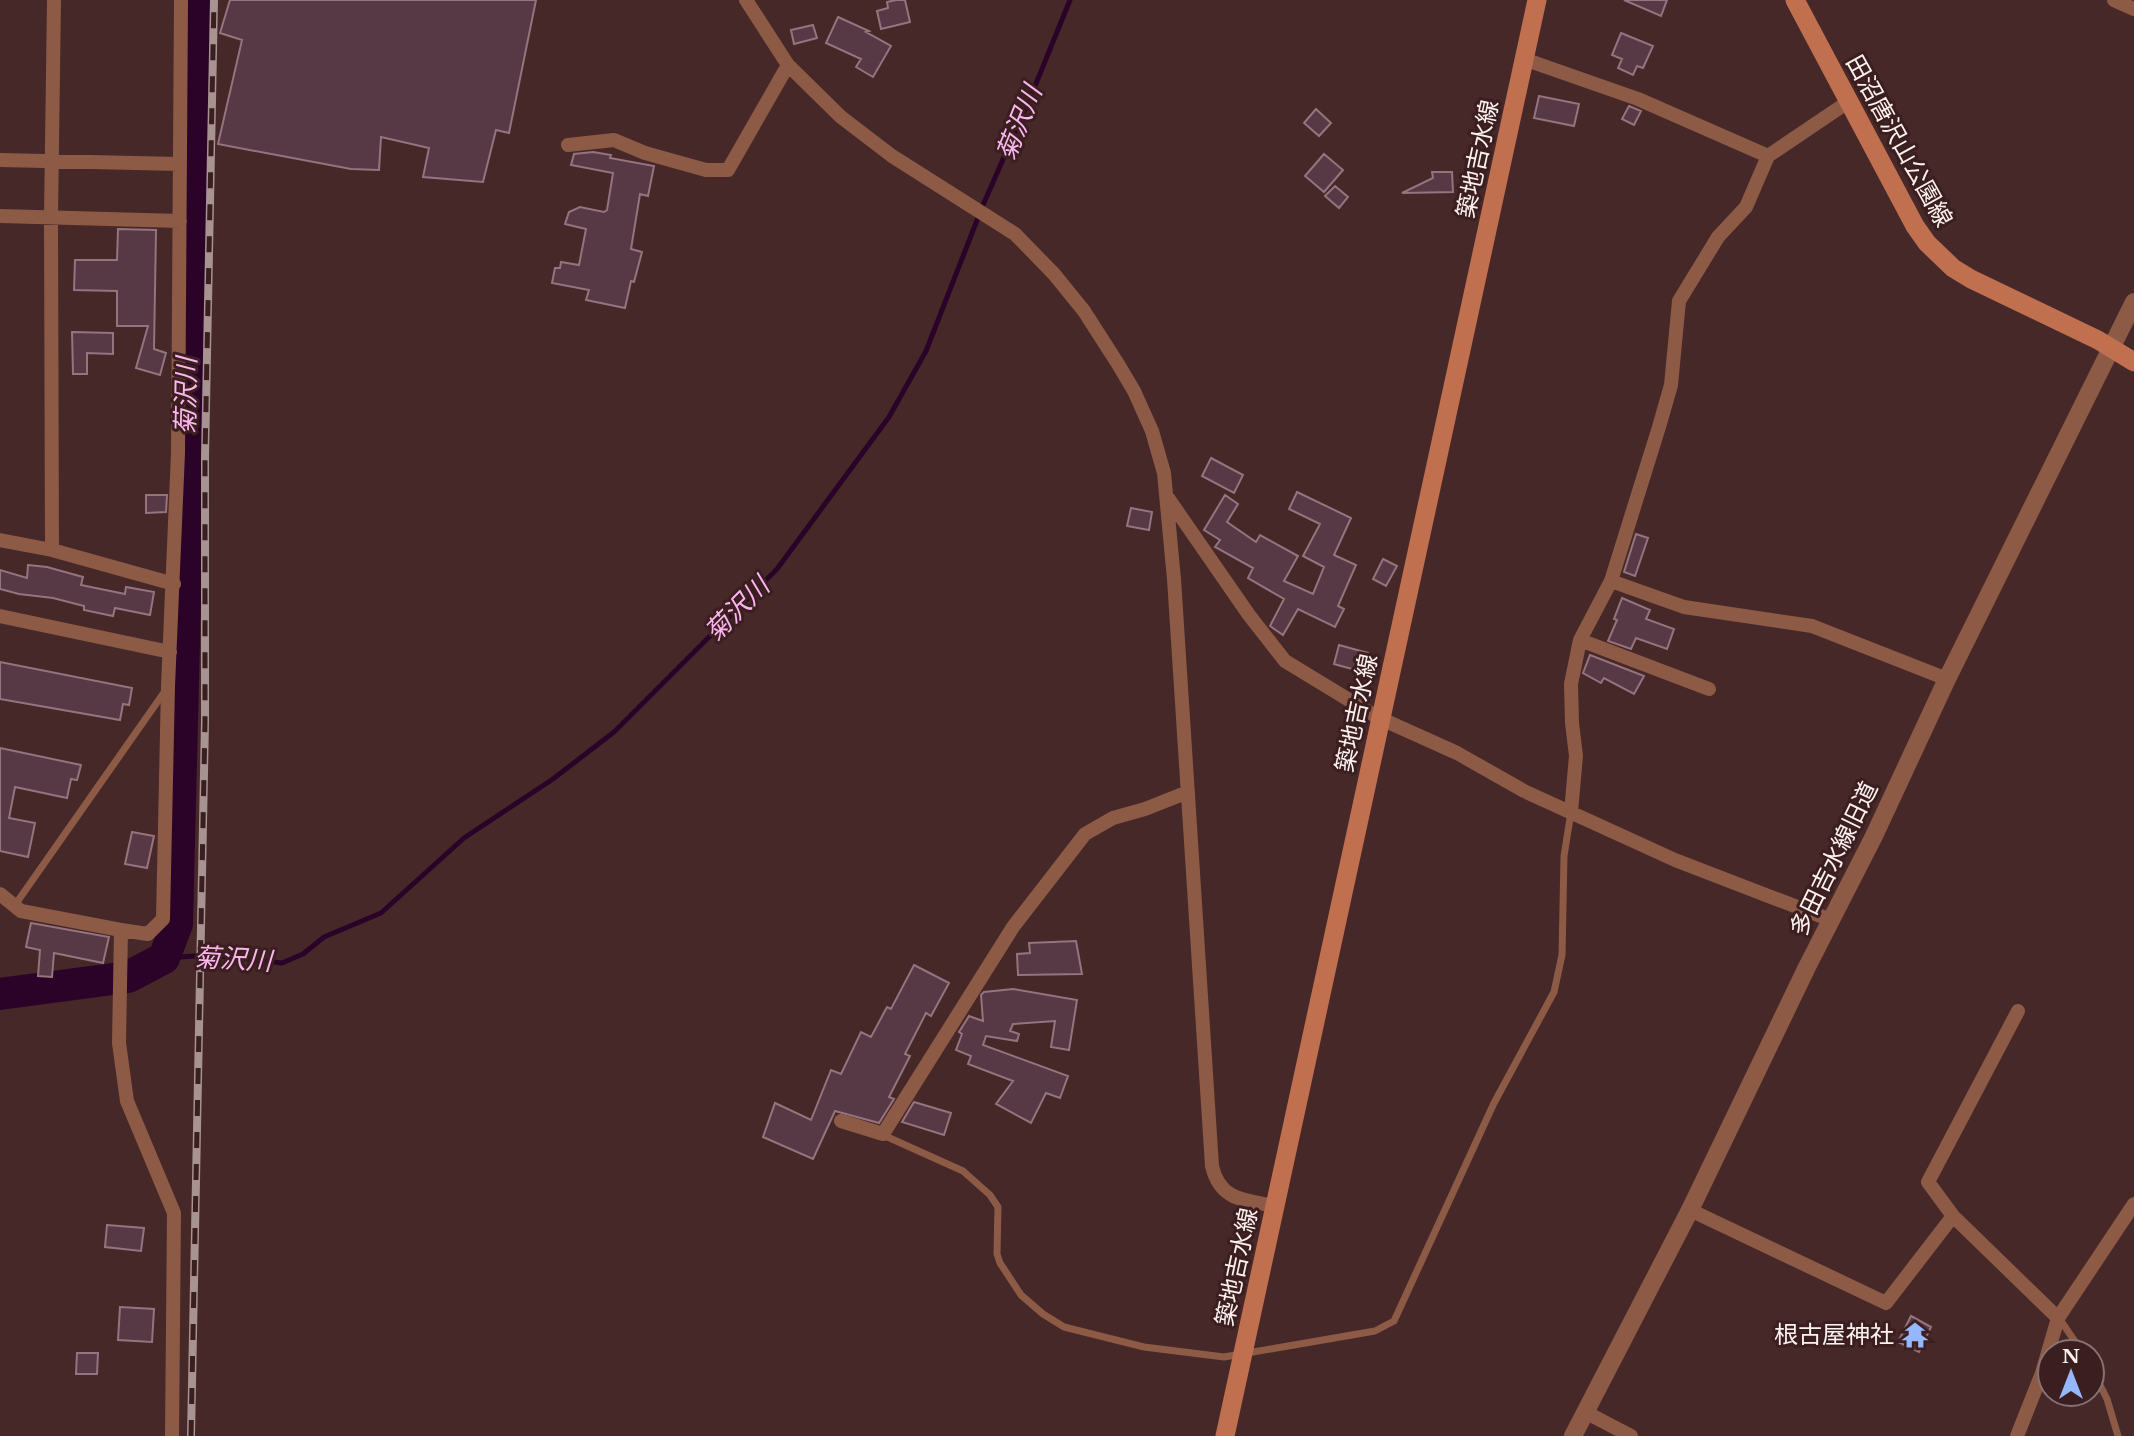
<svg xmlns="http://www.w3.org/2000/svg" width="2134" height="1436" viewBox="0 0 2134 1436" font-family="'Libre Baskerville','Noto Sans JP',serif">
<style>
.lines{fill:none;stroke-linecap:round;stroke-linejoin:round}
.stream{stroke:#2c0328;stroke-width:5}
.river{stroke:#2c0328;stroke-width:32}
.building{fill:#563944;stroke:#95737f;stroke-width:2}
.service{stroke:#8d5a46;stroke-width:7}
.minor{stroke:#8d5a46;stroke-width:14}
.tertiary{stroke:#8d5a46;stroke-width:18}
.secondary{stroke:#c06f4f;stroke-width:19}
.rail-casing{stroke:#a79392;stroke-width:8}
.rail{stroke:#3b1e1f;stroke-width:5;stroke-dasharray:16;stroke-linecap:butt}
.labels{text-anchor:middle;stroke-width:6;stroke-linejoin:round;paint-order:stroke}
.street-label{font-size:24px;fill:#fdf1f0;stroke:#3b1e1f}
.poi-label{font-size:24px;fill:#fdf1f0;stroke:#3b1e1f;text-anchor:end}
.water-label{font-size:26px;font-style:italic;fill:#fcb6ef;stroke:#3b1e1f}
</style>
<rect width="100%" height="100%" fill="#462828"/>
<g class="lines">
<path class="stream" d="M164,958L211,955L282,963L303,954L324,937L381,913L464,838L553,779L614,732L777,569L889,417L926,351L983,205L1033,91L1070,0"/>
<path class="river" d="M0,994L128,977L164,958L177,924L188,481L194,0"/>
</g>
<path class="building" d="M230,0H536L509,133L496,130L483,182L423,177L429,148L381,137L379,170L351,169L218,144L242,40L220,33Z
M896,0H905L910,22L881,29L877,11L888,8L887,2Z
M1624,0H1667L1661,16Z
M838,17L869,31L866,32L891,46L873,77L856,67L861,59L826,43Z
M813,25L817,38L794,44L791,30Z
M1621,33L1653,46L1643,68L1637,66L1633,75L1618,68L1622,59L1612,55Z
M1539,96L1579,104L1574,126L1534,118Z
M1629,106L1641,111L1634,125L1622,119Z
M1316,109L1331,123L1319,136L1304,123Z
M593,152L611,155L610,158L654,166L648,196L640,194L631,249L642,252L634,282L631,281L625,308L586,300L589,290L552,283L555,268H560L561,262L579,265L586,229L565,224L569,212L580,207L604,212L607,210L613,173L571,165L574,154Z
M1324,154L1343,170L1324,192L1305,176Z
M1432,172H1452L1453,192L1402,193L1433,178Z
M1335,186L1348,197L1339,208L1325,196Z
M118,229L156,230L154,349L166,353L160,375L136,368L148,326H117V291L74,290L75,260H117Z
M72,332L113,333V354L87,353V374H73Z
M1211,458L1243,475L1234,493L1202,476Z
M1297,492L1351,518L1334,555L1356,565L1338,606L1344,609L1335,627L1298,609L1283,635L1270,626L1284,599L1248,578L1253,568L1215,547L1220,540L1204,530L1225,495L1238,504L1227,522L1256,542L1260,535L1298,556L1284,581L1313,594L1324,567L1303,556L1320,524L1289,509Z
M146,495H167L166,512L146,513Z
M1131,508L1152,512L1149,530L1127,526Z
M1636,534L1648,538L1635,576L1624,572Z
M1383,559L1397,566L1386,586L1373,579Z
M28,565L47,567L83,577L81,585L125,594L126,587L154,592L150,615L115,608L113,616L84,610V606L53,598L19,594L0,589V570L27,578Z
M1622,598L1650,610L1646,619L1674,629L1667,649L1636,638L1631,649L1608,641L1617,620L1614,619Z
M1339,645L1368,653L1363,672L1334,664Z
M1590,655L1644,676L1634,694L1604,678L1601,683L1583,673Z
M0,662L132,688L129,705L123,704L120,720L0,699Z
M0,748L81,765L77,780L71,779L67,798L15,787L9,818L35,823L28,857L0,851Z
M132,832L154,836L147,868L125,864Z
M31,923L109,937L103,963L54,953L52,977L38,976L40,950L26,947Z
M1076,941L1082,974L1018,975L1017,954L1030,953L1029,943Z
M914,965L949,983L931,1016L926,1013L905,1054L910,1056L889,1097L894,1099L879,1123L835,1111L813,1159L763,1137L775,1103L811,1120L831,1070L841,1074L861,1032L871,1037L887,1007L891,1009Z
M1013,989L1077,1000L1069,1050L1051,1047L1055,1021L1013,1024L1010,1031L1019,1034L1017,1041L986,1036L983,1045L1068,1076L1060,1098L1046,1093L1031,1123L996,1104L1013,1081L968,1064L971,1056L956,1050L962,1034L959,1032L969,1016L983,1021L981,995L984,992Z
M914,1102L951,1113L944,1135L902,1122Z
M107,1225L144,1228L141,1251L105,1247Z
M120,1307L154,1309L152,1342L118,1340Z
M1911,1316L1931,1327L1919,1352L1898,1342Z
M77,1353H98L97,1374H76Z"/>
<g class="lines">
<path class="service" d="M15,905L165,691
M883,1135L963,1171L990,1195L998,1207L997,1254L1000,1263L1021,1295L1043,1314L1064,1327L1144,1347L1224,1357L1375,1331L1394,1321L1494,1103L1554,992L1562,955L1564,856L1571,812
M2059,1318L2082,1352
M2092,1369L2107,1399L2118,1436"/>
<path class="minor" d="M746,0L788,65L841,117L892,156L1015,234L1054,274L1084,311L1118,364L1134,391L1152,431L1164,473L1174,579L1212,1166C1220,1201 1245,1200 1275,1206
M2114,0L2134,9
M1524,59L1638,99L1768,156
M568,145L614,140L645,153L706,170H728L788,65
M0,160L180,164
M0,216L180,221
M1168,498L1249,615L1285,661L1377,717L1457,753L1524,791L1675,860L1831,920
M0,540L52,550L174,584
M52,550L51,217L54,0
M1611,581L1684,607L1812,626L1947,679
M0,616L170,652
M1580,640L1709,689
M1571,812L1576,756L1572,723L1571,684L1580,640L1611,581L1659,427L1671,385L1679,301L1718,237L1746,207L1768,156L1848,102
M0,894L21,911L121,930
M2018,1011L1928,1182L1953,1216L2058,1318
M841,1121L883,1134L1013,927L1085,834L1113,818L1145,809L1188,792
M1690,1210L1886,1303L1953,1216
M1585,1412L1631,1436
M172,1436L174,1213L127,1101L119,1043L121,930L148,934L163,919L168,686L178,453L181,0
M2017,1436L2042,1373L2058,1318L2134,1204"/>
<path class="tertiary" d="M1573,1436L1690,1210L1807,967L1874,836L1947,679L2134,302"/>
<path class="secondary" d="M1795,0L1915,226L1927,243L1953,268L1971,279L2098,340L2134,362
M1225,1436L1537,0"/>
<g class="rail-casing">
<path id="rail" d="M191,1436L205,722V456L214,0"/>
</g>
<use href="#rail" class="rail"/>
</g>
<defs>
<g id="temple-bare" transform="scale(2.1)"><path d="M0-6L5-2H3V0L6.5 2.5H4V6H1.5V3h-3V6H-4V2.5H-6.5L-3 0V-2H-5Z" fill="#94b7fd" stroke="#3b1e1f" stroke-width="2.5" paint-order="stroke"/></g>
</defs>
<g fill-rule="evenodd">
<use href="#temple-bare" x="1915" y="1335"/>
</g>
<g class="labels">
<g class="street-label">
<text transform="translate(1899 141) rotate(61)" y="8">田沼唐沢山公園線</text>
<text transform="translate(1478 159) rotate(-78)" y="8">築地吉水線</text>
<text transform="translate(1357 713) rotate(-78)" y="8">築地吉水線</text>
<text transform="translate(1834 859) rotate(-64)" y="8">多田吉水線旧道</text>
<text transform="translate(1237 1267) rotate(-78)" y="8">築地吉水線</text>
</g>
<g class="poi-label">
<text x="1894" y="1343">根古屋神社</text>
</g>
<g class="water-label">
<text transform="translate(1019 123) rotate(-68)" y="9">菊沢川</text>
<text transform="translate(186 396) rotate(-89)" y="9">菊沢川</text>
<text transform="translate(737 609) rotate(-45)" y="9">菊沢川</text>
<text transform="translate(233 959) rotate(3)" y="9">菊沢川</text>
</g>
</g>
<g transform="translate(2071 1373)"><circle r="33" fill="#3b1e1f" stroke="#897273" stroke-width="2"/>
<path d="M0-5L12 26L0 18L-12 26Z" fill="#94b7fd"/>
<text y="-10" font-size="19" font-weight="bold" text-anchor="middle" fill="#fdf1f0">N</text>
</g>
</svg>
